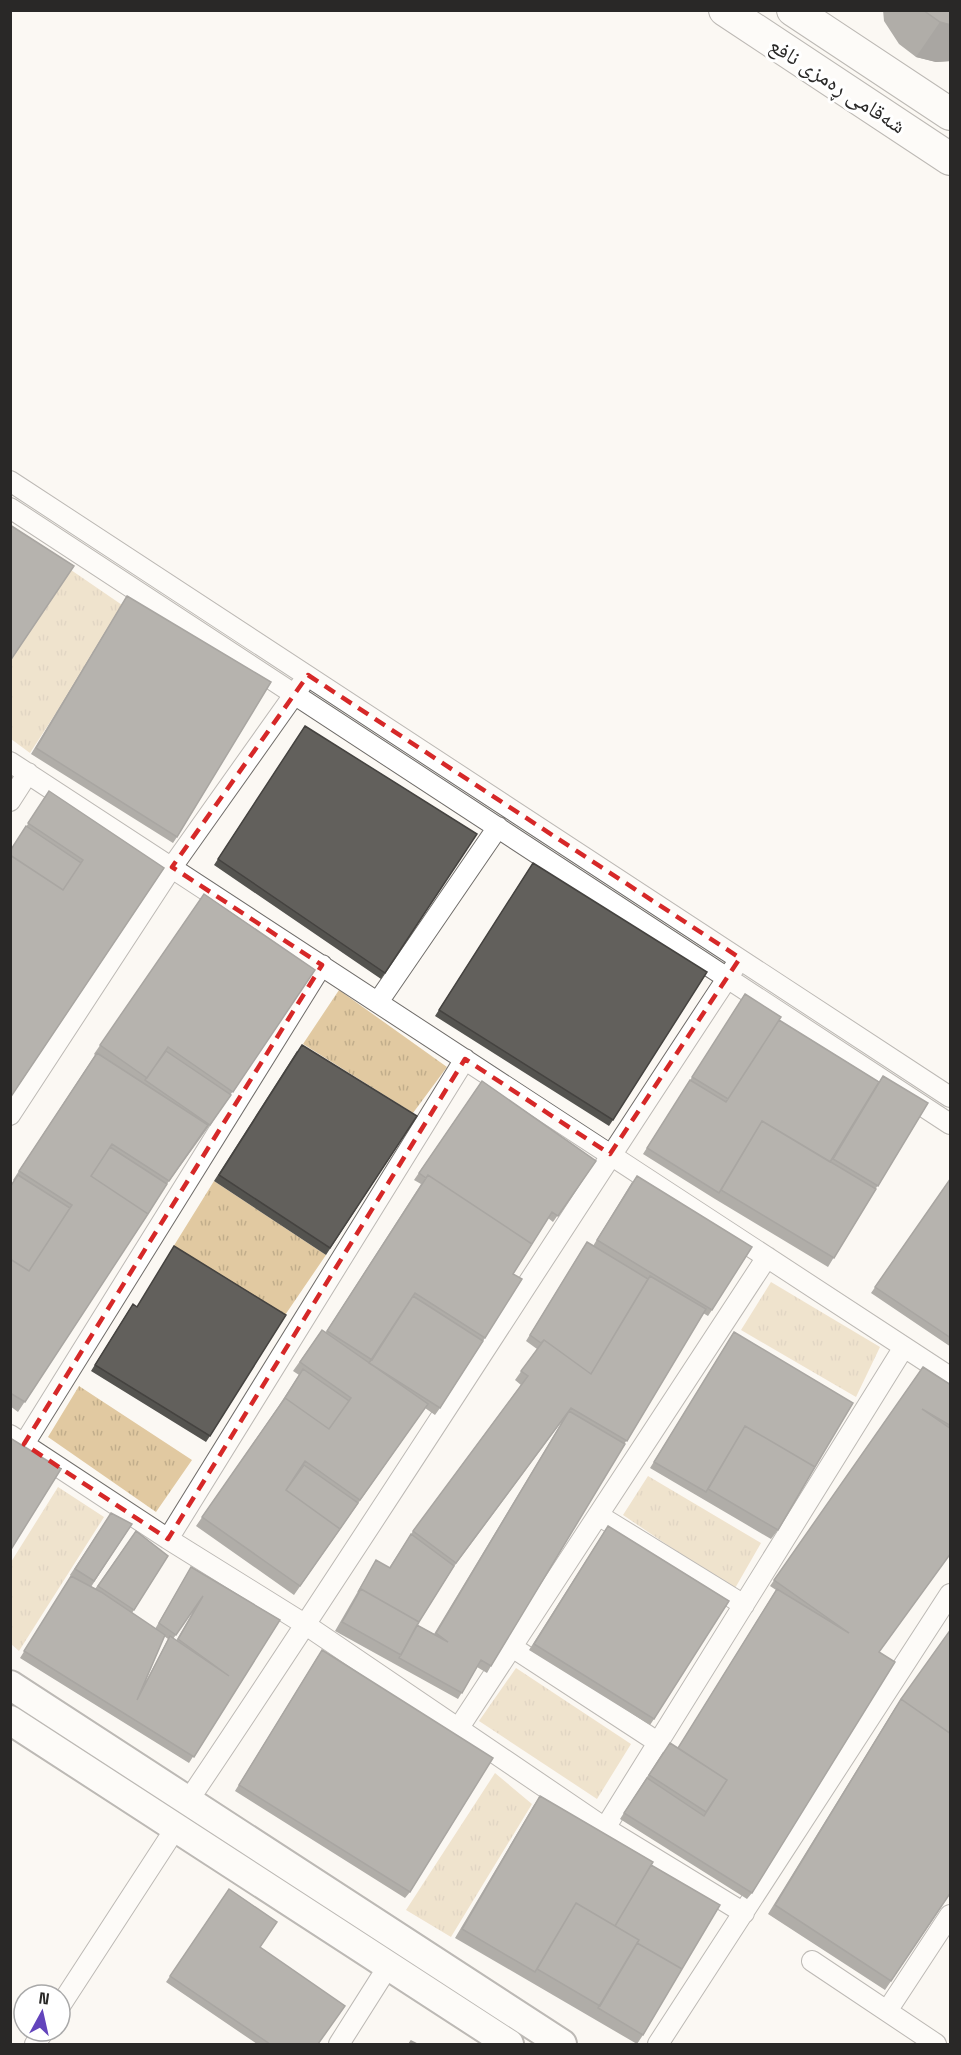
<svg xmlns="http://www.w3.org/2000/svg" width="961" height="2055" viewBox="0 0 961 2055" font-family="'Space Grotesk','Noto Naskh Arabic',sans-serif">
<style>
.grass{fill:url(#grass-tufts)}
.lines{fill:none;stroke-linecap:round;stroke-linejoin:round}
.street-casing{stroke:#706d6a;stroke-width:22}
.secondary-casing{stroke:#706d6a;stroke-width:32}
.primary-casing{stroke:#706d6a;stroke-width:34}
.street{stroke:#fff;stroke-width:20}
.secondary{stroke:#fff;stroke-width:28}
.primary{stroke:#fff;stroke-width:32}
.wall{fill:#54534f;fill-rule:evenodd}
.shaded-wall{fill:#454340}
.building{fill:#62605c;stroke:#454340;stroke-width:1.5}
.marked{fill:none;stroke:#d62828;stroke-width:4.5;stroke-dasharray:12 8;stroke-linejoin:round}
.labels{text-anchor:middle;stroke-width:6;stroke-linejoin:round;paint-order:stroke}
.street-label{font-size:22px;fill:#292827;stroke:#fff}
</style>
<defs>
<pattern id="grass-tufts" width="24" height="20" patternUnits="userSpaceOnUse" patternTransform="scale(1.5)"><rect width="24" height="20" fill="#e1c9a1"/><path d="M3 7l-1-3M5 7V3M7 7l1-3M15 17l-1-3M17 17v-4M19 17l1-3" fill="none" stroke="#c1ad8b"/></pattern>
</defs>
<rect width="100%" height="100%" fill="#fbf8f3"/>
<path class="grass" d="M55,559L125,607L30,753L11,739L10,619Z
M339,990L447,1067L413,1113L303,1044Z
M214,1181L326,1255L281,1321L170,1252Z
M771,1282L880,1347L856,1397L741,1330Z
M79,1386L192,1460L156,1512L48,1437Z
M648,1476L761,1543L734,1590L623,1515Z
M58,1487L104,1517L19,1651L11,1644V1562Z
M516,1668L631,1744L597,1799L479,1721Z
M495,1773L532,1804L451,1937L406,1910Z"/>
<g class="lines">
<g class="street-casing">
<path id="street" d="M10,481L950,1097
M10,508L950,1124
M10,762L950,1377
M10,801L28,773
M378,1002L498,827
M10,1115L172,867L301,685
M10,1435L168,1539L306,1625L605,1828L744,1913
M24,1444L322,965
M598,1515L744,1605
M168,1539L465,1059
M512,1647L659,1743
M458,1729L767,1257
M188,1801C373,1526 551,1245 734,968
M605,1828L904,1347
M812,1961L936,2044
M60,2006L177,1826
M887,2011L950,1915
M35,2044L44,2031
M339,2044L389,1965
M658,2044L950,1594"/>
</g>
<g class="secondary-casing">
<path id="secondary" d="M10,1685L562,2044
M10,1720L509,2044"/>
</g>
<g class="primary-casing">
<path id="primary" d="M725,10L950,159
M793,10L950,114"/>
</g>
<use href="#street" class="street"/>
<use href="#secondary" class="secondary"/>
<use href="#primary" class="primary"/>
</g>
<path class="wall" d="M883,10H951V61L936,62L916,57L899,44L884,21Z
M127,596L177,837L173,843L31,754Z
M305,726L477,834L381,979L214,865Z
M43,801L164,868L10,1098L22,833Z
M529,869L613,1120L609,1126L435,1016Z
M204,894L315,970L210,1125L167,1184L18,1412L10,1406V1187L14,1181L13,1180L95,1055L94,1054Z
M745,994L779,1020L879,1082L928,1103L828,1267L715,1199L643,1154Z
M297,1051L417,1116L326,1255L214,1181Z
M482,1081L596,1161L553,1222L548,1218L513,1274L485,1338L440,1408L435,1415L425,1408L294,1595L196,1526L278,1407L299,1375L293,1371L322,1330L326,1332L421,1184L414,1180Z
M951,1178V1347L871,1293Z
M632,1182L712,1310L708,1316L703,1313L491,1666L487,1673L477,1667L458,1699L335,1631L376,1560L389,1568L413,1531L521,1385L515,1380L537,1349L526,1341L583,1248L587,1242L593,1246ZM565,1417L434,1634L417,1625L453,1568Z
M129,1310L210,1436L206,1442L91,1371Z
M734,1332L778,1530L771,1539L650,1468Z
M923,1367L951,1385V1553L879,1652L752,1893L747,1899L620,1819L663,1752L678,1748L776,1590L770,1586Z
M111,1513L132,1524L91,1587L95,1589L136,1531L168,1556L132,1613L155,1629L191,1567L280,1620L189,1763L20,1658L71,1576L78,1580L70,1575ZM198,1603L176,1641L173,1639ZM164,1636L168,1639L143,1687Z
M604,1532L654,1719L650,1725L529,1650Z
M951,1629L942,1906L885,1990L768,1914L895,1708Z
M318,1656L410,1892L405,1898L235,1791Z
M540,1796L651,1865L643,2035L637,2044L455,1938L534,1805Z
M229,1889L260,1947L318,2044H257L166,1982Z"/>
<path class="shaded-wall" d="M940,22L951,25V61L936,62L916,57Z"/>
<path class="building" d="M923,10H951V25L940,22Z
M10,525L74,566L10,661Z
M127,596L271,682L177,837L36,748Z
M305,726L477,834L385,973L218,859Z
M49,791L164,868L10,1098V855L63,890L83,860L28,823Z
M26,826L81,863L63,890L10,855V851Z
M533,863L707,972L613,1120L439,1010Z
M204,894L315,970L233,1092L168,1047L147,1078L100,1045Z
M745,994L781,1017L728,1099L692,1077Z
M779,1020L879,1082L830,1162L762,1121L719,1193L647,1148L690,1080L726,1102Z
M302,1045L417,1116L330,1248L219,1175Z
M166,1051L231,1095L210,1125L145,1080Z
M97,1053L208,1125L169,1181L112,1144L91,1176L148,1214L25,1402L10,1393V1259L29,1271L72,1205L19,1171Z
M883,1076L928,1103L878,1186L833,1159Z
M482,1081L596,1161L558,1216L552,1212L532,1244L428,1175L426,1178L419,1173Z
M762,1121L876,1189L834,1258L721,1190Z
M110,1147L167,1184L148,1214L91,1176Z
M18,1175L70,1208L29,1271L10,1259V1187Z
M428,1175L532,1244L513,1274L522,1279L485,1338L415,1293L372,1360L327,1331Z
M637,1176L752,1247L712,1310L597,1240Z
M951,1178V1338L875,1287Z
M587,1242L648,1279L591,1374L544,1340L541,1343L530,1335Z
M174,1246L286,1315L210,1436L95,1365L133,1304L137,1307Z
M650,1276L706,1309L627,1441L571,1408L456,1563L413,1531L528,1376L521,1371L544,1340L591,1374Z
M413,1296L483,1341L440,1408L369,1363Z
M322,1330L428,1404L360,1500L305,1461L286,1490L340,1529L300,1586L202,1517L285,1398L329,1429L351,1398L300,1362Z
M734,1332L853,1403L815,1467L745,1426L706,1492L654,1462Z
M923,1367L951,1385V1426L922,1409L951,1429V1553L879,1652L895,1662L752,1893L624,1813L647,1778L704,1816L727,1780L678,1748L777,1589L849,1633L774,1580Z
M303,1369L349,1401L329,1429L285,1398L283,1401Z
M569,1411L625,1444L491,1666L481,1660L462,1693L399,1658L417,1625L448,1642L436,1633Z
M745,1426L815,1467L778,1530L708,1489Z
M10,1438L61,1469L10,1551Z
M304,1465L358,1503L340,1529L286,1490Z
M111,1513L132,1524L94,1581L75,1569Z
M608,1526L729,1601L654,1719L534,1644Z
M136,1531L168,1556L134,1610L98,1586Z
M411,1534L454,1566L419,1622L361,1589L358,1592L376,1560L390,1568Z
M191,1567L280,1620L194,1757L24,1651L71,1576L101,1592L165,1635L137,1700L170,1636L229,1676L178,1639L203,1596L176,1635L159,1623Z
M361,1589L419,1622L401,1655L342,1622Z
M951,1629V1734L901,1699Z
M322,1650L493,1758L410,1892L239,1785Z
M901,1699L951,1734V1892L891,1981L775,1905Z
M670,1743L727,1780L706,1812L649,1775Z
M540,1796L653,1862L615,1926L576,1903L535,1972L462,1929Z
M651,1865L720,1905L682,1969L637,1943L639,1940L615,1926Z
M229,1889L277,1922L260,1947L345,2006L318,2044H270L170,1976Z
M576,1903L639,1940L600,2006L537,1969Z
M637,1943L682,1969L643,2035L598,2008Z
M411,2041L417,2044H409Z"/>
<path d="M0 0H961V2055H0ZM308,675L740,958L610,1154L465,1059L168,1539L24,1444L322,965L172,867Z" fill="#fbf8f3" fill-opacity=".55" fill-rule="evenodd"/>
<path class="marked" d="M308,675L740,958L610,1154L465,1059L168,1539L24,1444L322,965L172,867Z"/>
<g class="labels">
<g class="street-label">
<text transform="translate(838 85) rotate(33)" y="8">شەقامی ڕەمزی نافع</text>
</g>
</g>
<rect width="961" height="2055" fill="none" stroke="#292827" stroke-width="24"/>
<g transform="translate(42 2013) rotate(8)"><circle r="28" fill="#ffffff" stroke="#a9a9a9" stroke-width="1.5"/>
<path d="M0-4.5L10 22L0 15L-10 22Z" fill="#6344bc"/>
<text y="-9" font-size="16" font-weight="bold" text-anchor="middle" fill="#292827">N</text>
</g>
</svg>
